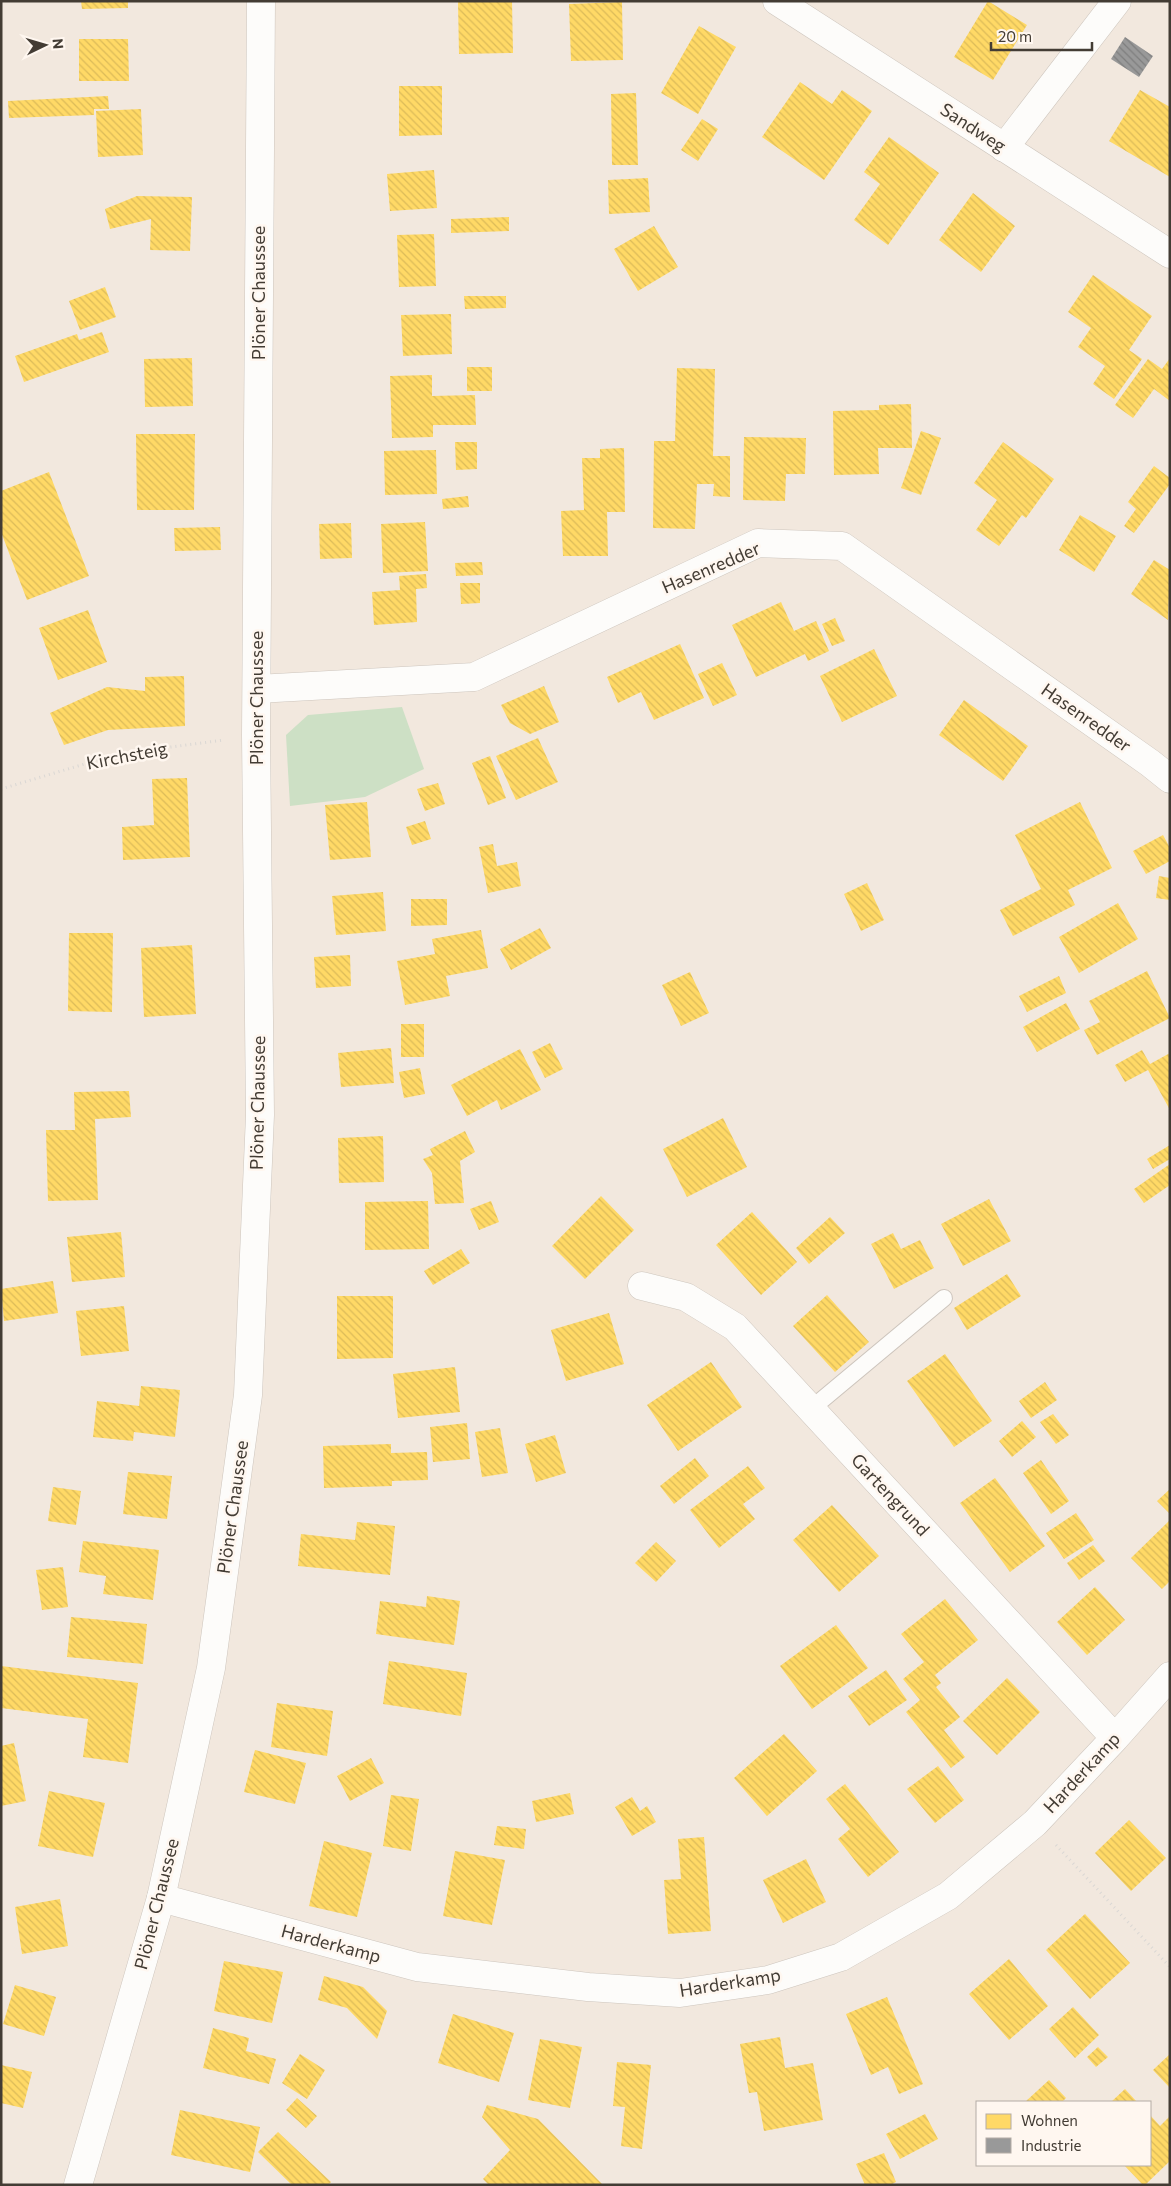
<svg xmlns="http://www.w3.org/2000/svg" width="1171" height="2186" viewBox="0 0 1171 2186" font-family="Commissioner,sans-serif">
<style>
.green{fill:#cde0c5}
.homes{fill:url(#homes-back-hatch)}
.industry{fill:url(#industry-back-hatch)}
.lines{fill:none;stroke-linecap:round;stroke-linejoin:round}
.service-casing{stroke:#cdc5bd;stroke-width:18}
.minor-casing{stroke:#cdc5bd;stroke-width:29}
.primary-casing{stroke:#cdc5bd;stroke-width:29}
.path{stroke:#dad7d4;stroke-width:3;stroke-dasharray:1 4;stroke-linecap:butt}
.service{stroke:#fdfcfa;stroke-width:16}
.minor{stroke:#fdfcfa;stroke-width:28}
.primary{stroke:#fdfcfa;stroke-width:28}
.labels{text-anchor:middle;stroke-width:5;stroke-linejoin:round;paint-order:stroke}
.street-label{font-size:18px;fill:#433c34;stroke:#fff7f0}
</style>
<defs>
<pattern id="homes-back-hatch" width="6" height="6" patternUnits="userSpaceOnUse" patternTransform="scale(1.25)"><rect width="6" height="6" fill="#ffd966"/><path d="M-1 5l2 2M0 0l6 6M5-1l2 2" fill="none" stroke="#dcbb59"/></pattern>
<pattern id="industry-back-hatch" width="6" height="6" patternUnits="userSpaceOnUse" patternTransform="scale(1.25)"><rect width="6" height="6" fill="#999"/><path d="M-1 5l2 2M0 0l6 6M5-1l2 2" fill="none" stroke="#7e7e7e"/></pattern>
</defs>
<rect width="100%" height="100%" fill="#f2e8de"/>
<path class="green" d="M402,707L424,769L365,797L290,806L286,735L308,715Z"/>
<path class="homes" d="M81,1H128V8L82,9Z
M512,1L513,53L459,54L458,2Z
M988,1L1027,25L993,80L954,57Z
M622,2L623,60L571,61L569,4Z
M699,26L736,47L698,114L661,93Z
M79,39H128L129,81H79Z
M800,82L832,104L842,90L872,111L824,180L762,137Z
M399,86H442V135L399,136Z
M1140,90L1170,107V177L1109,141Z
M636,93L638,165H612L611,94Z
M108,96L109,109H94V115L9,118L8,101Z
M141,109L143,155L98,157L96,111Z
M702,119L718,129L698,161L681,150Z
M889,137L939,173L888,245L854,220L880,184L864,172Z
M434,170L437,208L390,211L387,174Z
M648,178L650,212L609,214L608,180Z
M973,193L1015,226L981,272L939,240Z
M137,196L192,197L190,251L150,250L151,219L110,229L105,209Z
M509,217V231L451,233V219Z
M654,226L678,267L638,291L614,249Z
M434,234L436,286L399,287L397,235Z
M1093,275L1152,316L1129,350L1142,359L1114,399L1093,384L1105,366L1078,347L1091,328L1068,312Z
M105,287L116,317L80,330L69,301Z
M464,296H506V308L465,309Z
M451,314L452,354L403,356L401,315Z
M102,332L109,352L24,382L15,356L77,334L79,340Z
M192,358L193,406L145,407L144,359Z
M1170,358V401L1154,389L1133,418L1115,405L1148,359L1162,369Z
M467,367H492V391H467Z
M677,368L715,369L713,456H730V497L713,496L714,484H697L695,529L653,528L654,441H675Z
M432,375V396L475,395L476,425H433V437L392,438L390,376Z
M911,404L912,448H878L879,474L834,475L833,411L879,410V405Z
M921,431L941,438L921,495L901,488Z
M136,434H195L194,510H137Z
M744,437L806,438L805,474H786L785,501L743,500Z
M455,442H477V469L456,470Z
M1003,442L1054,479L1026,518L1022,515L999,546L976,530L997,500L974,483Z
M624,448L625,512H607L608,556H563L561,511L584,510L582,458H600V449Z
M436,450L437,494L385,495L384,451Z
M1154,466L1170,478V484L1134,533L1124,526L1136,509L1128,502Z
M49,472L89,576L27,600L1,532V491Z
M468,496L469,507L443,509L442,499Z
M1080,515L1116,536L1094,572L1059,550Z
M425,522L428,571L383,573L381,524Z
M351,523L352,558L320,559L319,524Z
M220,527L221,550L175,551L174,528Z
M1154,560L1170,570L1168,620L1131,594Z
M482,562L483,575L456,576L455,563Z
M426,574L427,588L416,589L417,622L374,625L372,592L400,590L399,576Z
M460,583H480V603L461,604Z
M781,602L794,631L816,621L829,651L808,661L805,654L756,677L732,625Z
M88,610L107,662L58,680L39,628Z
M835,618L845,641L832,646L822,624Z
M680,644L704,698L654,720L641,692L618,703L607,677Z
M874,649L897,696L842,722L820,676Z
M722,663L737,695L713,706L698,674Z
M184,676L185,726L108,730L64,745L50,713L107,687L145,691V677Z
M544,686L559,722L530,734L510,723L501,705Z
M964,700L1028,746L1003,781L939,735Z
M538,738L558,782L516,800L496,756Z
M490,756L506,798L488,805L472,763Z
M187,778L190,857L123,860L122,827L154,825L152,779Z
M438,783L445,804L425,811L417,789Z
M367,802L371,857L330,860L325,805Z
M1080,802L1112,868L1068,890L1075,905L1013,936L1000,910L1041,889L1015,835Z
M425,821L431,839L412,845L406,827Z
M1163,835L1170,848V861L1146,874L1133,851Z
M493,844L497,866L517,862L521,886L488,893L479,847Z
M1159,876L1170,878V900L1156,898Z
M867,883L884,920L861,931L844,894Z
M383,892L386,931L336,935L332,896Z
M411,899H447V925L411,926Z
M1118,903L1138,939L1079,973L1059,937Z
M540,928L551,948L511,970L500,949Z
M481,930L488,968L446,976L450,996L405,1005L397,961L435,954L432,939Z
M69,933H113L112,1012L68,1011Z
M192,945L196,1014L144,1017L141,948Z
M350,955L351,986L316,988L314,957Z
M1147,971L1170,1018L1097,1055L1084,1030L1100,1022L1089,1001Z
M690,972L709,1013L681,1026L662,985Z
M1059,976L1066,993L1027,1012L1019,996Z
M1066,1003L1080,1029L1037,1052L1023,1027Z
M401,1024H424V1057H401Z
M550,1043L563,1069L545,1078L532,1052Z
M391,1048L394,1083L341,1087L338,1053Z
M520,1049L541,1090L501,1110L497,1100L467,1116L451,1085Z
M1142,1050L1150,1064L1170,1053V1110L1148,1070L1125,1082L1115,1065Z
M420,1068L425,1094L404,1098L399,1072Z
M129,1091L131,1117L95,1119L98,1200L48,1201L46,1130H75L74,1092Z
M723,1118L747,1167L687,1197L663,1149Z
M465,1131L475,1152L460,1161L464,1203L435,1204L432,1173L423,1159L433,1155L430,1149Z
M383,1136L384,1182L339,1183L338,1138Z
M1170,1145V1159L1153,1169L1147,1159Z
M1170,1164V1185L1144,1203L1134,1189Z
M601,1196L634,1230L585,1279L552,1246Z
M989,1199L1011,1241L963,1266L941,1224Z
M428,1201L429,1249L365,1250V1202Z
M491,1201L499,1222L479,1230L470,1209Z
M752,1212L797,1262L761,1295L716,1245Z
M830,1217L845,1233L809,1264L796,1248Z
M121,1232L125,1277L72,1282L67,1237Z
M893,1233L901,1249L920,1240L934,1268L894,1289L871,1244Z
M461,1249L470,1263L433,1285L424,1271Z
M1007,1274L1021,1296L967,1330L954,1308Z
M53,1281L58,1313L4,1321L1,1289Z
M827,1295L869,1342L835,1372L793,1326Z
M337,1296H393V1358L337,1359Z
M124,1306L129,1351L81,1356L76,1311Z
M609,1313L624,1364L566,1381L551,1330Z
M945,1354L992,1421L954,1447L907,1381Z
M711,1362L742,1407L678,1451L647,1405Z
M455,1367L460,1412L398,1418L393,1374Z
M1045,1382L1057,1400L1031,1418L1019,1401Z
M141,1386L180,1390L175,1437L134,1432L133,1441L93,1437L97,1401L139,1406Z
M1053,1414L1069,1435L1056,1444L1040,1422Z
M1022,1421L1036,1437L1012,1457L999,1441Z
M467,1423L470,1459L433,1462L430,1427Z
M500,1428L508,1473L482,1477L475,1432Z
M555,1435L566,1473L536,1482L525,1444Z
M391,1444V1453L427,1452L428,1480L392,1481V1486L324,1488L323,1446Z
M695,1458L709,1476L674,1504L660,1486Z
M1041,1460L1069,1501L1051,1514L1023,1473Z
M748,1466L765,1488L743,1504L755,1519L719,1548L690,1510Z
M128,1472L172,1476L167,1519L123,1514Z
M995,1478L1045,1546L1010,1572L960,1503Z
M53,1487L81,1491L76,1525L48,1521Z
M1170,1489V1514L1157,1501Z
M832,1505L879,1556L839,1592L793,1540Z
M1076,1513L1094,1540L1064,1559L1046,1533Z
M1170,1520V1581L1162,1589L1131,1558Z
M357,1522L395,1526L390,1575L298,1566L301,1534L355,1540Z
M83,1541L159,1550L153,1600L103,1594L106,1576L79,1572Z
M656,1542L676,1561L656,1582L635,1563Z
M1093,1545L1105,1561L1079,1580L1067,1563Z
M63,1567L68,1607L42,1610L36,1570Z
M1095,1587L1125,1620L1087,1655L1057,1622Z
M427,1596L460,1601L454,1645L376,1634L380,1601L426,1607Z
M945,1599L978,1640L935,1675L941,1683L936,1687L960,1717L944,1730L965,1757L951,1768L906,1712L920,1700L903,1679L924,1662L901,1634Z
M71,1617L147,1624L143,1664L67,1657Z
M836,1625L868,1668L812,1709L780,1666Z
M389,1661L467,1673L461,1716L383,1704Z
M1,1666L138,1683L128,1763L83,1757L88,1719L1,1708Z
M886,1670L907,1700L869,1726L848,1696Z
M1007,1678L1040,1712L997,1755L963,1721Z
M277,1703L333,1711L327,1756L271,1747Z
M784,1734L817,1771L767,1816L734,1778Z
M14,1743L26,1801L1,1806V1746Z
M255,1750L306,1763L295,1804L244,1792Z
M371,1758L384,1783L350,1801L337,1776Z
M938,1766L964,1800L935,1823L907,1789Z
M845,1784L899,1852L868,1877L838,1839L850,1829L826,1799Z
M49,1791L105,1803L93,1857L38,1846Z
M570,1793L574,1814L536,1822L532,1801Z
M391,1795L419,1799L411,1851L383,1846Z
M632,1797L640,1811L647,1806L656,1822L632,1836L615,1807Z
M1129,1820L1166,1858L1131,1891L1095,1853Z
M497,1826L526,1829L524,1849L494,1845Z
M704,1837L711,1931L668,1934L664,1880L681,1879L678,1839Z
M324,1841L372,1853L357,1917L309,1906Z
M455,1851L505,1860L492,1925L443,1916Z
M806,1859L826,1902L783,1923L763,1880Z
M60,1899L68,1946L22,1954L15,1907Z
M1085,1914L1130,1963L1090,1999L1046,1950Z
M1009,1959L1048,2006L1009,2040L969,1994Z
M224,1961L283,1972L272,2023L214,2011Z
M324,1976L363,1987L387,2011L377,2039L347,2008L318,2000Z
M15,1985L56,1997L44,2036L3,2024Z
M887,1997L923,2084L899,2094L888,2067L871,2075L846,2014Z
M1073,2007L1099,2035L1075,2058L1049,2029Z
M453,2014L514,2033L499,2082L438,2063Z
M213,2028L249,2038L246,2051L276,2059L269,2084L203,2068Z
M780,2037L785,2068L813,2063L823,2120L764,2131L757,2092L749,2093L740,2044Z
M540,2039L582,2047L570,2108L528,2100Z
M1098,2047L1108,2057L1096,2067L1087,2057Z
M300,2054L325,2070L307,2099L282,2083Z
M1170,2054V2088L1153,2070Z
M617,2062L651,2065L642,2149L621,2146L625,2107L613,2106Z
M1,2065L32,2072L23,2108L1,2103Z
M1049,2080L1066,2098L1062,2102H1025Z
M1125,2089L1137,2102H1111Z
M297,2098L317,2116L306,2128L286,2110Z
M487,2105L538,2119L603,2185H489L483,2179L510,2150L482,2117Z
M180,2110L260,2127L250,2172L171,2155Z
M925,2114L938,2139L900,2159L886,2134Z
M1150,2115L1160,2126L1170,2116V2161L1145,2185H1143L1124,2165H1150Z
M278,2132L331,2182L328,2185H292L258,2152Z
M884,2153L896,2182L890,2185H865L856,2164Z"/>
<path class="industry" d="M1125,37L1153,56L1139,77L1111,59Z"/>
<g class="lines">
<g class="service-casing">
<path id="service" d="M811,1409L944,1298"/>
</g>
<g class="minor-casing">
<path id="minor" d="M777,1L1170,254
M1004,148L1117,1
M257,689L474,677L758,543L842,546L1150,763L1170,779
M642,1286L686,1297L735,1327L1115,1738
M161,1898L417,1967L588,1987L680,1993L768,1980L841,1957L948,1896L1035,1823L1115,1738L1170,1676"/>
</g>
<g class="primary-casing">
<path id="primary" d="M78,2185L161,1898L211,1668L248,1395L260,1115L256,735L261,1"/>
</g>
<path class="path" d="M1,789L118,754L224,740
M1056,1845L1170,1967"/>
<use href="#service" class="service"/>
<use href="#minor" class="minor"/>
<use href="#primary" class="primary"/>
</g>
<g class="labels">
<g class="street-label">
<text transform="translate(973 128) rotate(33)" y="6">Sandweg</text>
<text transform="translate(259 293) rotate(-90)" y="6">Plöner Chaussee</text>
<text transform="translate(711 568) rotate(-23)" y="6">Hasenredder</text>
<text transform="translate(257 698) rotate(-90)" y="6">Plöner Chaussee</text>
<text transform="translate(1086 718) rotate(35)" y="6">Hasenredder</text>
<text transform="translate(127 756) rotate(-11)" y="6">Kirchsteig</text>
<text transform="translate(258 1103) rotate(-89)" y="6">Plöner Chaussee</text>
<text transform="translate(890 1495) rotate(47)" y="6">Gartengrund</text>
<text transform="translate(233 1507) rotate(-82)" y="6">Plöner Chaussee</text>
<text transform="translate(1082 1773) rotate(-47)" y="6">Harderkamp</text>
<text transform="translate(157 1904) rotate(-76)" y="6">Plöner Chaussee</text>
<text transform="translate(331 1944) rotate(15)" y="6">Harderkamp</text>
<text transform="translate(730 1983) rotate(-9)" y="6">Harderkamp</text>
</g>
</g>
<rect width="1171" height="2186" fill="none" stroke="#433c34" stroke-width="5"/>
<rect x="976" y="2101" width="175" height="65" fill="#fff7f0" stroke="#b4aca5"/>
<rect x="986" y="2114" width="25" height="15" fill="#ffd966" stroke="#b4aca5"/>
<text x="1021" y="2126" font-size="15" fill="#433c34">Wohnen</text>
<rect x="986" y="2138" width="25" height="15" fill="#999999" stroke="#b4aca5"/>
<text x="1021" y="2151" font-size="15" fill="#433c34">Industrie</text>
<g transform="translate(45 45) rotate(85)" stroke="#fff7f0" stroke-width="4" paint-order="stroke">
<path d="M0-4L9 19L0 12L-9 19Z" fill="#433c34"/>
<text y="-8" font-size="14" font-weight="bold" text-anchor="middle" fill="#433c34">N</text>
</g>
<path d="M991 42v8h101v-8" fill="none" stroke="#433c34" stroke-width="2.5"/>
<text x="998" y="42" font-size="15" fill="#433c34" stroke="#fff7f0" stroke-width="4" paint-order="stroke">20 m</text>
</svg>
